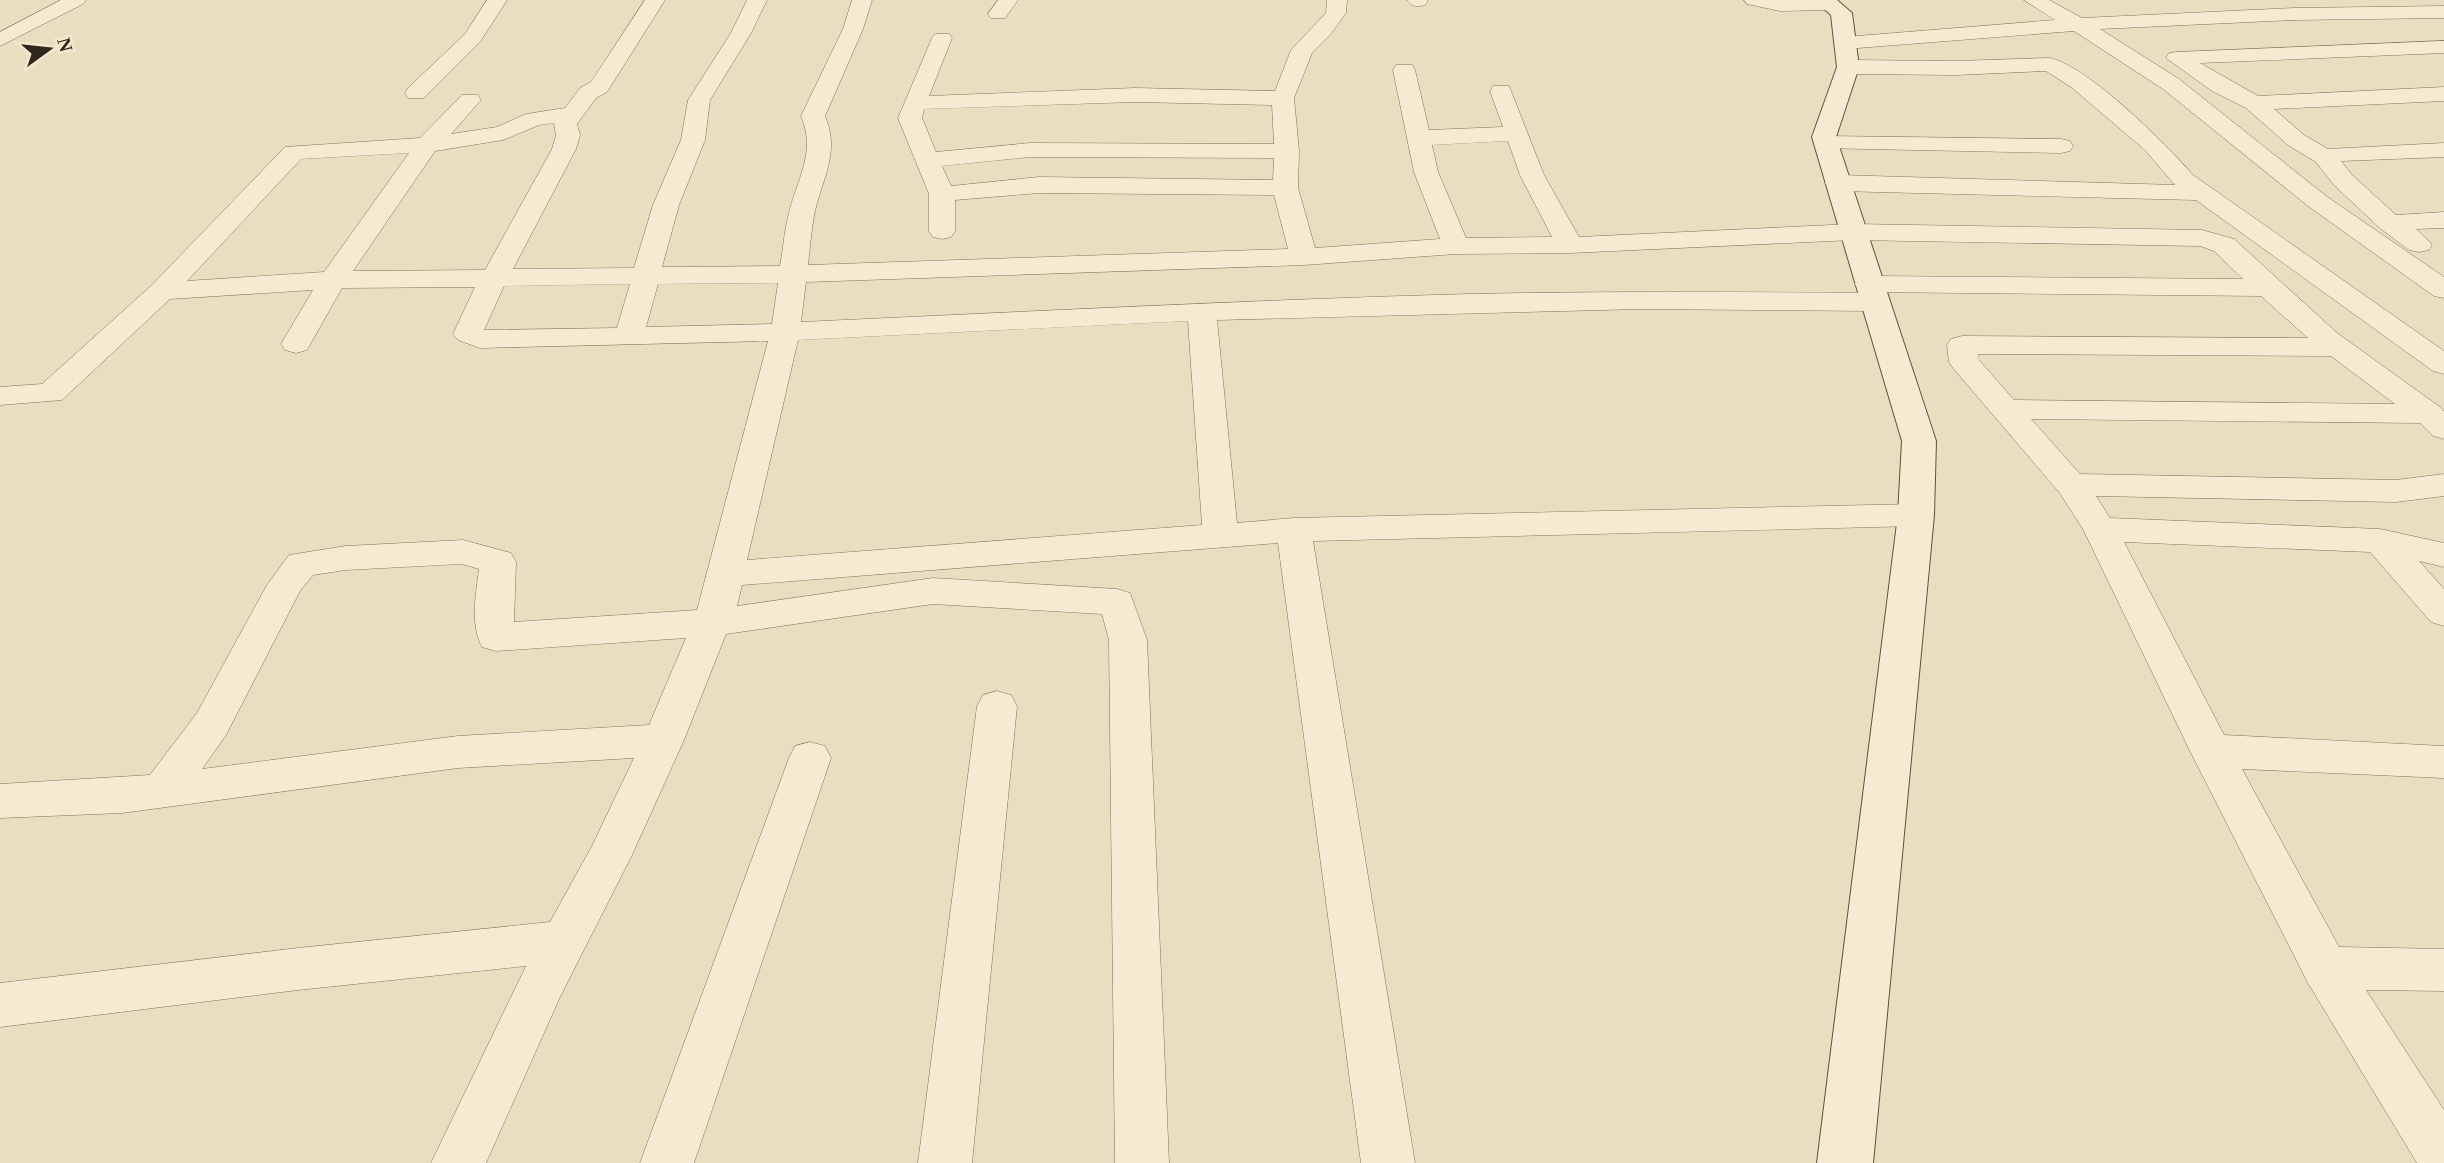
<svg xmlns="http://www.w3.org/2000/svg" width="2444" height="1163" viewBox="0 0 2444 1163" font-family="'Times New Roman',serif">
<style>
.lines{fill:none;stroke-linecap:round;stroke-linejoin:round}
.street-casing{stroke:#816f59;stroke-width:1}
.secondary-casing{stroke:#63503c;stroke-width:2}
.street{fill:#f6ebd2;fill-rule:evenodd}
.secondary{fill:#f6ebd2;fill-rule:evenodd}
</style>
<rect width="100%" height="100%" fill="#eadec0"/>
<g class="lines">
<g class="street-casing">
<path id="street" d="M61,0H86L83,4L0,46V32Z
M487,0H507L480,42L424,98H408L405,93L408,88L465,34Z
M645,0H665L607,92L596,98L577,124L580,135L576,149L513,269L634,268L653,205L681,140L688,100L731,33L747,0H767L751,33L710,100L705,140L679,205L662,267L780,266C783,250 784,233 788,217C796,180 817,153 801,116L843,29L852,0H872L863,29L825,116C841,153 821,180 814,216C811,232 810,249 808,265L1288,249L1274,195L1039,193L955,200V231L951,237L942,239L933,237L929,231V194L898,118L932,38L935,34H949L952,38L929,96L1135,88L1275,91L1291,50L1326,13L1327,0H1347L1346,13L1330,35L1312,53L1294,98L1299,151L1298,188L1315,248L1440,239L1414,172L1393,70L1396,65H1412L1415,70L1429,130L1503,127L1490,91L1493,86H1509L1544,175L1579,237L1853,224L2202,230L2234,239L2337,333L2440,407L2444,411V439L2433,436L2420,423L2031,419L2080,474L2396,480L2444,474V496L2396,502L2096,496L2110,518L2380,529L2444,543V567L2419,561L2444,589V626L2431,622L2370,552L2124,542L2224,735L2444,746V778L2242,769L2339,947L2444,949V991L2366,990L2444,1110V1163H2417L2308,983L2190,751L2083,529L2059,492L1953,368L1949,362L1947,345L1951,339L1962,336L2308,338L2261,296L1869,292L1859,290L1855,284L1859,278L1869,276L2243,279L2214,251L2200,246L1853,240L1570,253L1456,254L1304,265L806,282L801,322C1024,312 1246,300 1469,294C1604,291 1739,292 1874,293L1884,296L1888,302L1884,308L1874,311L1641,309L1217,320L1237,523L1294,518L1916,504L1928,507L1933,515L1928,523L1916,526L1313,541L1415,1163H1361L1278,543L742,585L737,606L933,578L1117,589L1130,593L1147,640L1169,1163H1115L1109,640L1102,614L933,604L726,634L684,740L632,855L560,997L486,1163H431L526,966L298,990L0,1027V983L298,948L550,922L592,846L634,758L458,768L122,813L0,818V784L150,775L197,713L267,585L289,555L346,546L463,540L511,553L516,562L514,622L697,610L768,341L480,348L458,340L453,334L475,287L342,288L307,350L296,353L285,350L281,344L313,290L170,299L62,400L0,405V387L42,384L152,285L285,147L420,138L462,95H478L481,100L451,134L497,127L526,114L565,108L580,88L591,82ZM1135,102L1272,105L1274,144L1030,143L936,152L922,118L924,109ZM554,123L556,135L552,149L485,270L353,271L435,151L503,140L539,125ZM1508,141L1520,175L1552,237L1466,238L1438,172L1432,145ZM409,153L324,272L187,281L301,159ZM1030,157L1274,158L1273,180L1039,177L951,186L942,166ZM778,283L772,324L646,327L658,284ZM630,284L617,328L484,330L504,286ZM1188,321L1202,525L747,560L798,340ZM1978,354L2331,356L2395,404L2014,400L1979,360ZM462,564L479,569C476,593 470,625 482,647L496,651L686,638L649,725L458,736L202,769L226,735L300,591L313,575L346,570Z
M998,0H1018L1005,18H991L988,14Z
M1407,0H1427L1428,1L1425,5C1417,7 1412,7 1407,0Z
M1744,0H1835L1838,4L1835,8L1828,10L1780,11L1747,4Z
M2024,0H2049L2082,18L2294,8L2444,6V18L2294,20L2100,29L2179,79L2326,196L2444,277V298L2434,296L2308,206L2163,89L2074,31L1845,49L1838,47L1834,43L1838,39L1845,37L2055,20Z
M2444,41V53L2200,63L2258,96L2444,87V101L2274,109L2304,135L2328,149L2444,143V157L2341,161L2352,175L2396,215L2444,212V228L2416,229L2432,244L2429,250L2419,252L2409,250L2381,229L2334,185L2316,162L2288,145L2246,108L2212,91L2166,58L2169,53L2177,52Z
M2050,58C2089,67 2165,143 2193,175L2444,351V374L2433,371L2196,200L1838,191L1829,188L1825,183L1829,178L1838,175L2175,185L2145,150L2071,87L2046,71L1956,75L1848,74L1840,72L1837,67L1840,62L1848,60L1956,61Z
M1826,136L2061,139L2070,141L2073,146L2070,151L2061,153L1818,148L1814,143L1818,138Z
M997,691L1011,695L1017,706L972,1163H918L977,706L983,695Z
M810,742L825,746L831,758L694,1163H640L789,758L795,746Z"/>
</g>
<g class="secondary-casing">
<path id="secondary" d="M1814,0H1837L1852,13L1859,67L1836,137L1936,441L1934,515L1873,1163H1817L1898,515L1902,441L1812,137L1837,67L1831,15Z"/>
</g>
<use href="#street" class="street"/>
<use href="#secondary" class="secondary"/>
</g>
<g transform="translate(49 49) rotate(75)" stroke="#f2e8ce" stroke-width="5" paint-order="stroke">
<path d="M0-5L12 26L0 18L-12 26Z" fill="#32271d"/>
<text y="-10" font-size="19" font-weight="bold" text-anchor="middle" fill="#32271d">N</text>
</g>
</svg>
